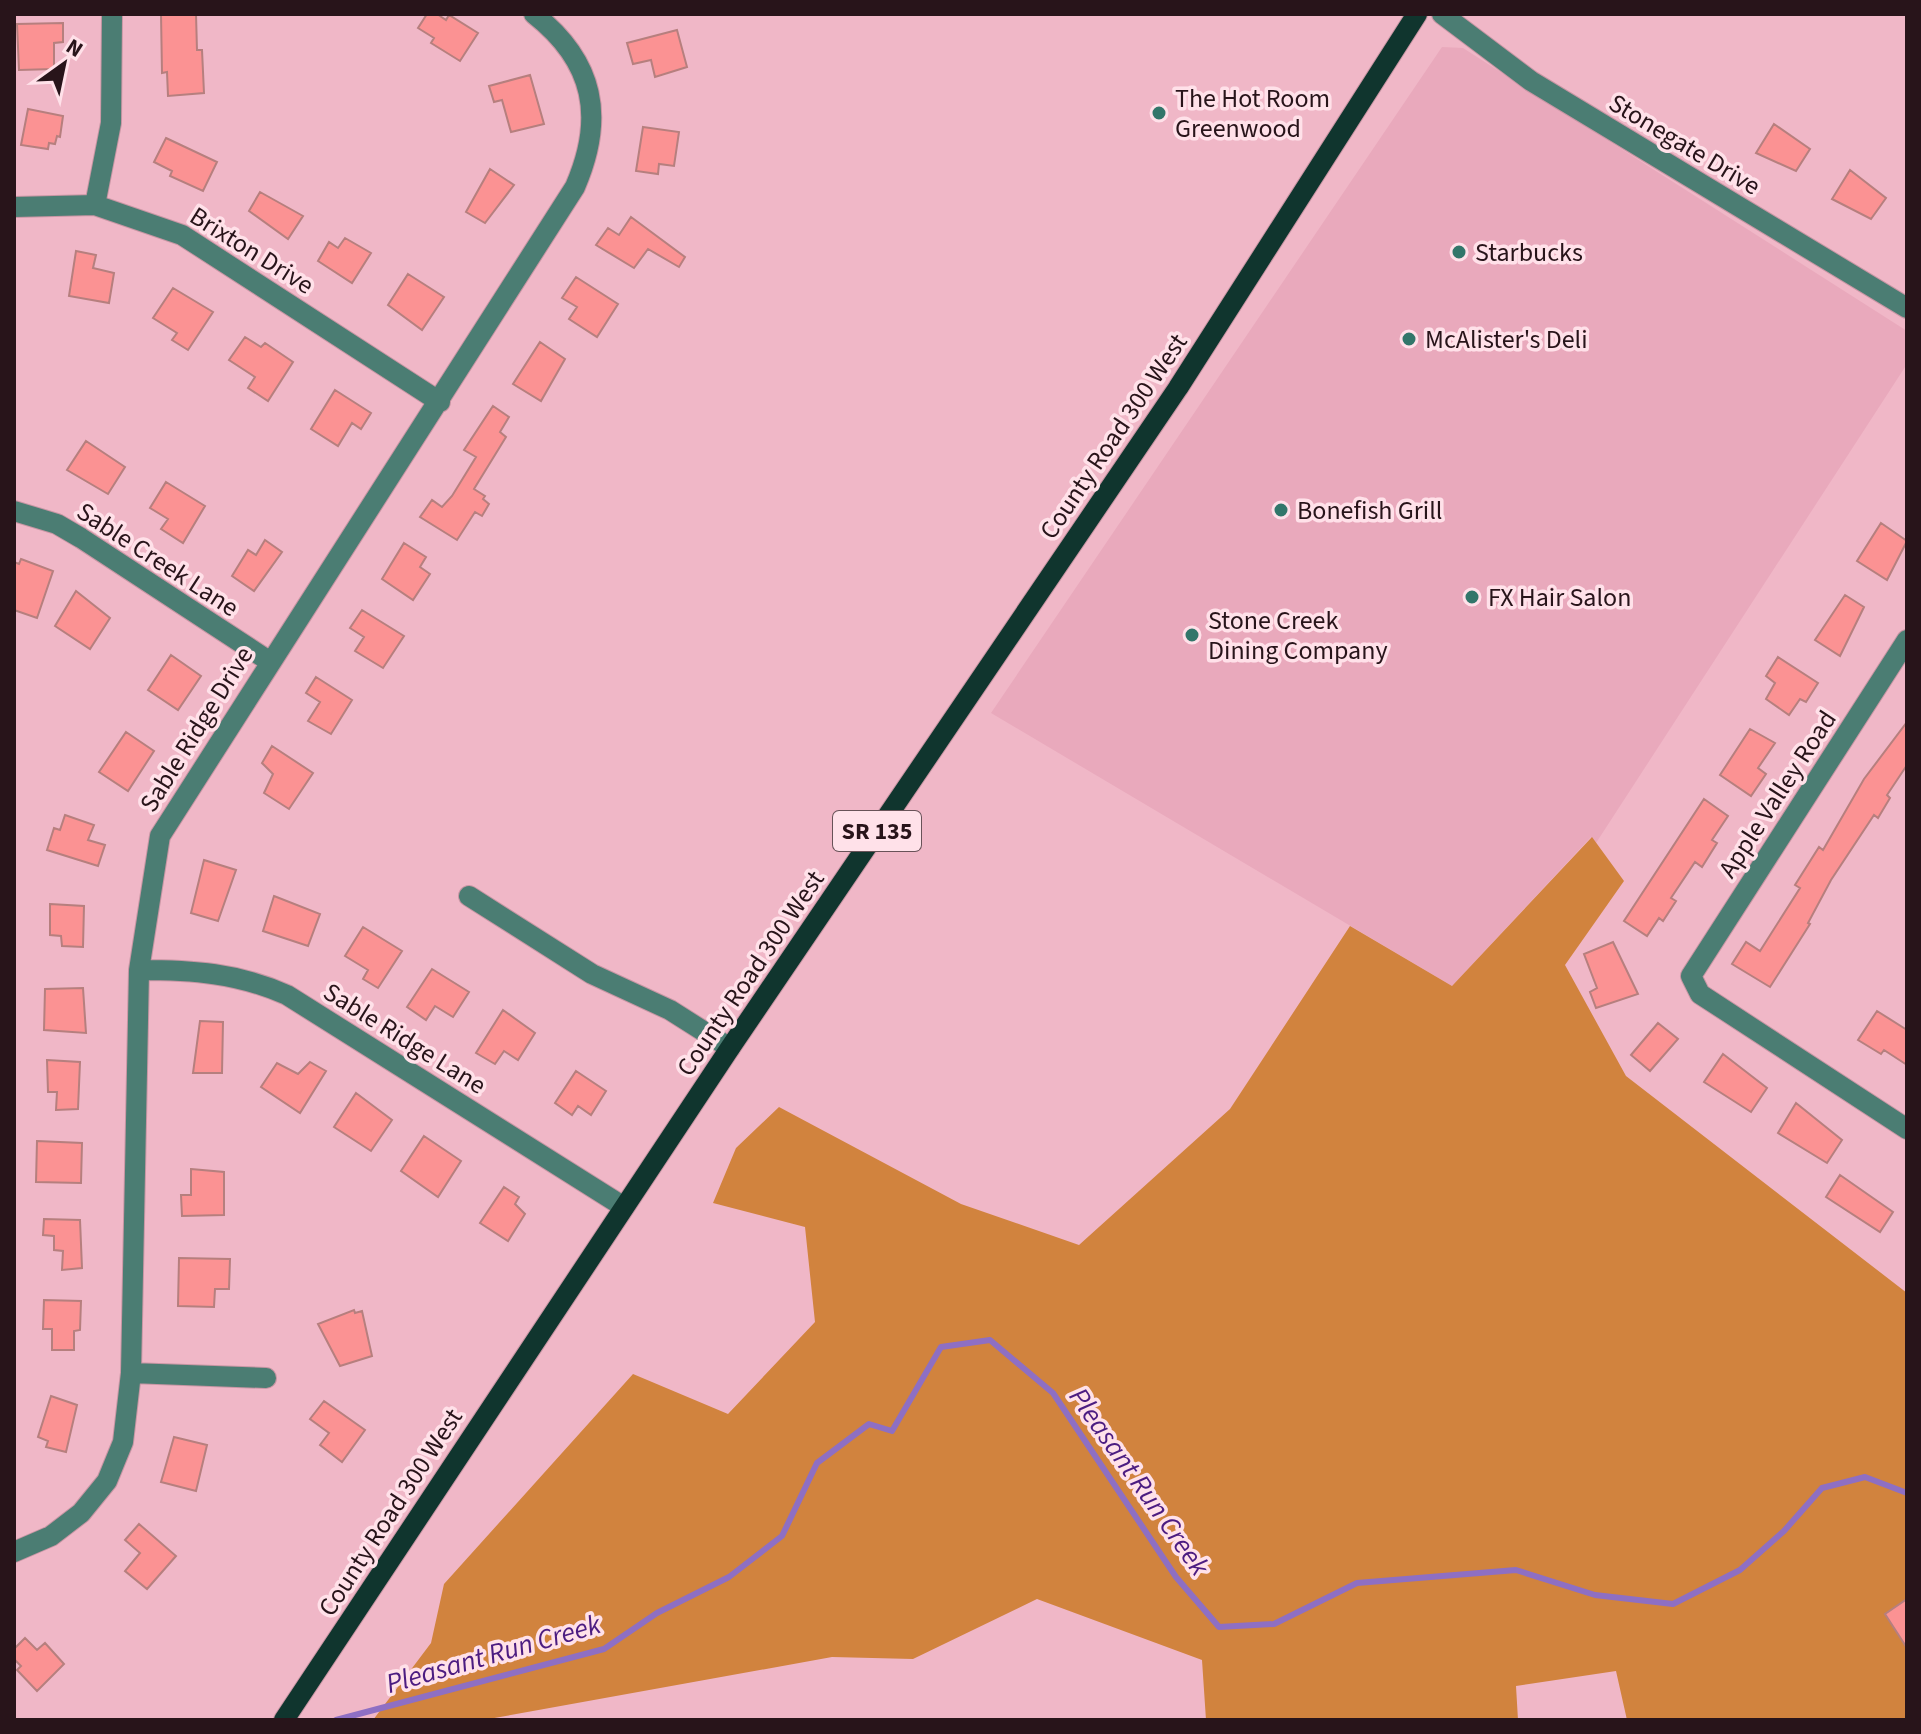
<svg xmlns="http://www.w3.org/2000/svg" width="1921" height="1734" viewBox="0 0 1921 1734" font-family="'Source Sans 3',sans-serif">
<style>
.built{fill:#e9a9bc}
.forest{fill:#d1833e}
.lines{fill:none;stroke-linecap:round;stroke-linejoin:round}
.stream{stroke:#8e6fc3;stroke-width:6}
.building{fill:#fb9293;stroke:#b67f7e;stroke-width:2}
.minor-casing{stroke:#c896a4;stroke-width:22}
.major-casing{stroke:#c896a4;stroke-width:22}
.minor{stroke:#4b7d73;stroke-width:20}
.major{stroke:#10352e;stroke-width:20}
.poi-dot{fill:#32766a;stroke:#ffe1e9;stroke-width:3}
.labels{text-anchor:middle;stroke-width:7;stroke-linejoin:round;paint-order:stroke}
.shield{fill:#ffe1e9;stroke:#685258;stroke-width:2}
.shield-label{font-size:24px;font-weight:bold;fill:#28141a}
.poi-label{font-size:26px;fill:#28141a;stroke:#ffe1e9;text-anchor:start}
.street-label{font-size:26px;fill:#28141a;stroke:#ffe1e9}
.water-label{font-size:28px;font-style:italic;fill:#4c1c81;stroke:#ffe1e9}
</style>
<rect width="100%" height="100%" fill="#f0b7c7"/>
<path class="built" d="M1442,47L1463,48L1907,331V364L1596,843L1591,837L1452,986L991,713Z"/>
<path class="forest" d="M1592,837L1624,881L1565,965L1626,1076L1907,1293V1720H1627L1616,1671L1516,1686L1518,1720H1206L1202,1660L1037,1599L913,1659L832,1657L483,1720H373L431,1643L444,1584L633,1374L728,1414L815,1322L805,1227L713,1203L736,1148L779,1107L961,1204L1079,1245L1230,1109L1350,926L1452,986Z"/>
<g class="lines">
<path class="stream" d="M336,1720L604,1649L657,1613L729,1577L782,1536L817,1463L869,1424L892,1431L941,1347L990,1340L1053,1393L1176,1577L1219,1627L1274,1624L1357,1583L1516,1570L1595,1595L1673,1604L1740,1570L1784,1531L1822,1488L1865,1477L1907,1493"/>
</g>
<path class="building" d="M161,14H196L197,50H202L204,93L168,96L167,72L162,73Z
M427,14H437L446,20L449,15L478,33L460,61L431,43L434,38L418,28Z
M63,23V42L54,43V69L19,70L17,24Z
M677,30L687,67L655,77L651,60L633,64L627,43Z
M530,75L544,124L511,132L502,100L494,102L489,86Z
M28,109L63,116L60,137L57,136L55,144L49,143L48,149L21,145Z
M1774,124L1810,149L1796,171L1756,153Z
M643,127L679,132L674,166L659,164L658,174L636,171Z
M166,138L217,162L203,191L170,176L172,171L154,162Z
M490,169L514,185L485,223L466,212Z
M1850,170L1886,198L1871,219L1832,199Z
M260,192L303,216L288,239L249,211Z
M631,217L685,257L679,267L648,249L634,268L596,245L608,228L619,235Z
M345,238L371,253L352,283L318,261L329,242L338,248Z
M76,251L96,255L93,268L114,273L109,303L69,296Z
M408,274L444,297L422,330L388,305Z
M576,277L618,304L597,337L569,319L577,307L562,298Z
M173,288L213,312L188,350L172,340L177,333L153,318Z
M245,337L261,347L265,343L293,362L268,401L248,388L255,377L229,360Z
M540,342L565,359L541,401L513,384Z
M335,390L371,413L361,429L352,423L338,446L311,429Z
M493,406L509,417L500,432L506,437L474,489L485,496L483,499L489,504L482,516L475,512L457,540L420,517L432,500L442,507L452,496L476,457L464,450Z
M86,441L125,467L108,494L67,470Z
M166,482L205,506L183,543L161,529L168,519L150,508Z
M1881,523L1907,541L1887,580L1857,561Z
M265,540L282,552L254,591L232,576L248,550L256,555Z
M404,543L426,557L420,567L430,574L413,600L382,579Z
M21,559L53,571L37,618L14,610V562L19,564Z
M76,591L110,618L90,649L55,626Z
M1845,595L1864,607L1840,656L1815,640Z
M362,610L404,636L383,668L355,651L364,637L350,628Z
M171,655L201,676L178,710L148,690Z
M1778,657L1818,683L1806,702L1800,699L1789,715L1766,699L1775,683L1766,676Z
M316,677L352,700L331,734L308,721L320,702L306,693Z
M1907,722V765L1887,795L1890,798L1878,818L1874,815L1831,880L1808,923L1810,924L1770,987L1732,964L1746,942L1760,951L1800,888L1795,885L1819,847L1823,850L1864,779Z
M1750,729L1775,743L1758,768L1766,774L1751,796L1720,775Z
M126,732L154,751L128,791L99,772Z
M272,746L313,773L289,809L264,793L273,774L262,763Z
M1704,799L1728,816L1712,840L1717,843L1702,867L1695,862L1671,898L1676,901L1663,921L1659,918L1647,936L1624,921Z
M65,815L94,825L88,840L105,845L98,866L47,850L54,828L60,830Z
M204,860L236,870L218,921L191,913Z
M274,896L320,914L308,946L263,931Z
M50,904L84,906L83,947L62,946L61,936L50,935Z
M363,927L402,951L378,988L363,979L368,970L345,956Z
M1613,942L1638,994L1596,1008L1590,992L1597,988L1584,954Z
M432,969L469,992L453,1017L435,1006L426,1020L407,1007Z
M83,988L86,1033L44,1030L45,989Z
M503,1010L535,1033L518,1060L504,1051L495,1064L476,1053Z
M1877,1011L1907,1030V1065L1884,1050L1881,1054L1858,1040Z
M200,1021L223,1022L222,1073H193Z
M1658,1023L1678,1039L1650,1071L1631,1055Z
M1723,1054L1767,1088L1751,1112L1704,1082Z
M47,1060L80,1062L78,1109L56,1110L57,1092H48Z
M310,1062L326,1071L300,1113L261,1087L277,1063L298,1074Z
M576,1071L606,1091L591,1115L578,1106L572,1115L555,1103Z
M356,1093L392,1120L371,1151L334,1127Z
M1796,1103L1842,1140L1827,1163L1778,1133Z
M424,1136L461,1161L438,1197L401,1171Z
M37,1141L82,1143L81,1183L36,1182Z
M191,1169L224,1172V1215L182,1216L181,1195H191Z
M1840,1175L1893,1212L1880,1232L1826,1197Z
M504,1187L519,1197L515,1204L525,1214L508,1241L480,1223Z
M44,1219L80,1220L82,1268L62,1270L63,1251L54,1250V1236L43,1235Z
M179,1258L230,1259L229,1289H215L214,1307L178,1306Z
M44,1300L81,1301L80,1330L74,1331V1350H52V1329H43Z
M354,1310L355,1313L362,1311L372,1356L340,1366L318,1324Z
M51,1396L77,1405L66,1452L46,1447L48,1441L38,1437Z
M324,1401L365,1430L342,1462L320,1445L329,1433L310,1419Z
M174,1437L207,1445L196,1491L161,1482Z
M139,1524L176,1556L147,1589L125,1571L140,1553L125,1540Z
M1907,1599V1648L1885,1614Z
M25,1638L37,1650L45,1643L64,1664L37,1691L17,1670L21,1666L14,1659V1649Z"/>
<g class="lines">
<g class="minor-casing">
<path id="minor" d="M1442,14L1531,81L1907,308
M95,205L111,123L112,14
M14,207L95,205L182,235L440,402
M14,511L57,524L81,538L269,661
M1907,640L1691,976L1700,994L1907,1129
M469,896L592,974L670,1010L730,1048
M139,970C192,970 238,973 287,995L624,1207
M131,1373L266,1378
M14,1552L51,1536L81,1513L107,1481L123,1442L131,1373L139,970L160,836L575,187C605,118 595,62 534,14"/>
</g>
<g class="major-casing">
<path id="major" d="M284,1720L730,1048L1178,388L1417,14"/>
</g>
<use href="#minor" class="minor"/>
<use href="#major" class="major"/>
</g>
<g class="poi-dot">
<circle cx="1159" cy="113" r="8"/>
<circle cx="1459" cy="252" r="8"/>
<circle cx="1409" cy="339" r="8"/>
<circle cx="1281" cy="510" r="8"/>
<circle cx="1472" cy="597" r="8"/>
<circle cx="1192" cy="635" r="8"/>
</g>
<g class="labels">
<rect class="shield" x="833" y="811" width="88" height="40" rx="6"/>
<g class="shield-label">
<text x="877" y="839">SR 135</text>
</g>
<g class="poi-label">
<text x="1175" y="107">The Hot Room<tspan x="1175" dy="30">Greenwood</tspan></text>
<text x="1475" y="261">Starbucks</text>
<text x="1425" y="348">McAlister's Deli</text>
<text x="1297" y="519">Bonefish Grill</text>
<text x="1488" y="606">FX Hair Salon</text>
<text x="1208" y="629">Stone Creek<tspan x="1208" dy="30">Dining Company</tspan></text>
</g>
<g class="street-label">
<text transform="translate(1685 144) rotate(31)" y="9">Stonegate Drive</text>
<text transform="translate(252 250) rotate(32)" y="9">Brixton Drive</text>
<text transform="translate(1113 436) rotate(-56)" y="9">County Road 300 West</text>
<text transform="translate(158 559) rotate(33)" y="9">Sable Creek Lane</text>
<text transform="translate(196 729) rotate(-58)" y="9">Sable Ridge Drive</text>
<text transform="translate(1777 794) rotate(-57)" y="9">Apple Valley Road</text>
<text transform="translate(750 973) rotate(-56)" y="9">County Road 300 West</text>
<text transform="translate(405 1038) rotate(32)" y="9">Sable Ridge Lane</text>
<text transform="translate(390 1512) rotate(-57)" y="9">County Road 300 West</text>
</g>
<g class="water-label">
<text transform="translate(1140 1481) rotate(55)" y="10">Pleasant Run Creek</text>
<text transform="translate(493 1653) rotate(-16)" y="10">Pleasant Run Creek</text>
</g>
</g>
<rect width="1921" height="1734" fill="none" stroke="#28141a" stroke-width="32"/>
<g transform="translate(64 64) rotate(33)" stroke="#ffe1e9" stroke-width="6" paint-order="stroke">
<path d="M0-6L14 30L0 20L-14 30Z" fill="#28141a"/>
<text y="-12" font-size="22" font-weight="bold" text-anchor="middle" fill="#28141a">N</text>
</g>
</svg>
